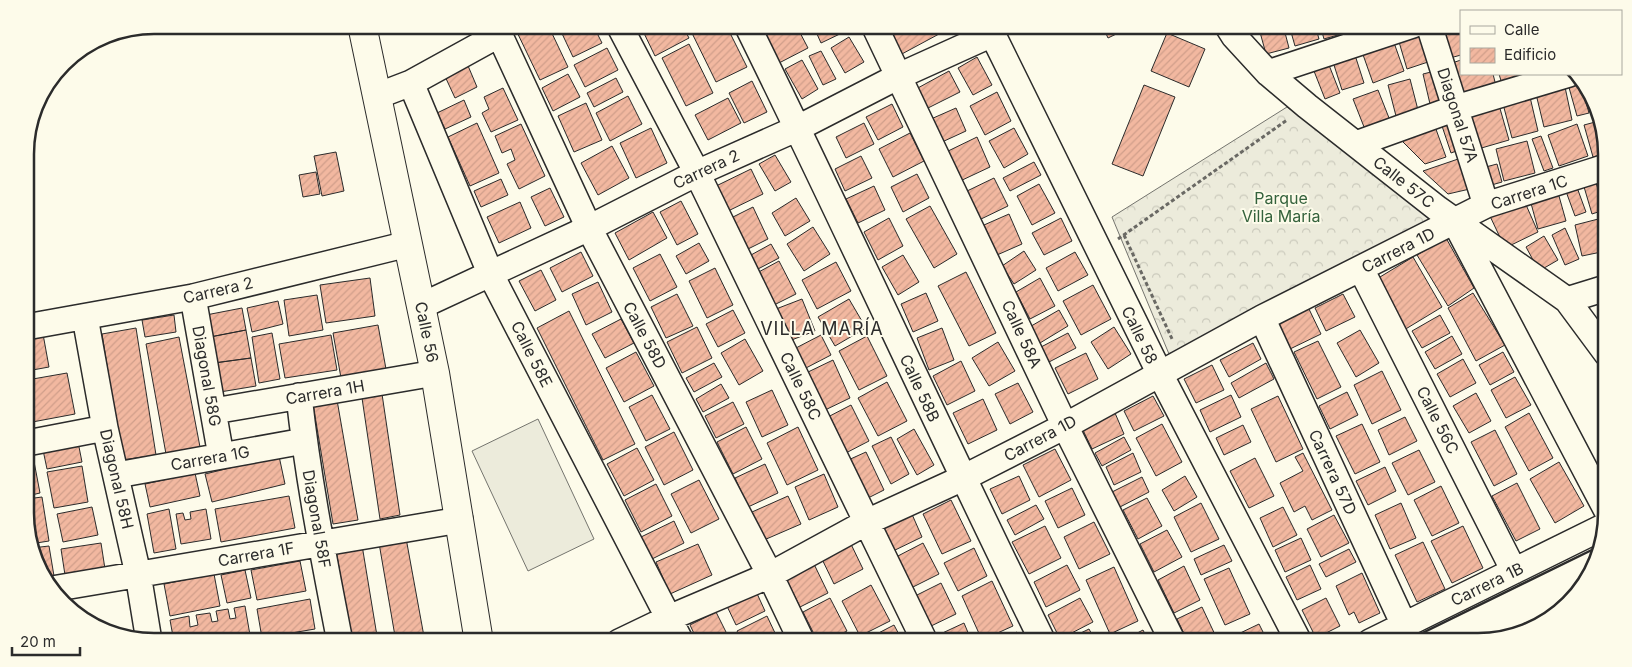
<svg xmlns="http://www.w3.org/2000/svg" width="1632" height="667" viewBox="0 0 1632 667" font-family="Inter,sans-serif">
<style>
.grass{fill:#ecebdb;stroke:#74746e}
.forest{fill:url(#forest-crowns);stroke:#74746e}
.building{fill:url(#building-hatch);stroke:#2b2b2b}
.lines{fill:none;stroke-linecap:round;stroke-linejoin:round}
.minor-casing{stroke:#2b2b2b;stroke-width:28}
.major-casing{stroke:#2b2b2b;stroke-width:30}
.path{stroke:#6a6964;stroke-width:3;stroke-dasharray:4 2.5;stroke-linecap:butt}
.minor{stroke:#fdfbea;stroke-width:25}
.major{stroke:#fdfbea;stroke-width:28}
.wall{stroke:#2b2b2b;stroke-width:2.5}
.labels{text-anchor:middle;stroke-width:4;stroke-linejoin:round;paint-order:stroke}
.street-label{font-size:16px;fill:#2b2b2b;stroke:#fdfbea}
.park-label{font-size:16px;fill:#34623c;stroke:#fdfbea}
.neighbourhood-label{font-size:18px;letter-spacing:1px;fill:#2b2b2b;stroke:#fdfbea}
.rim{fill:none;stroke:#2b2b2b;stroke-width:2.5}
</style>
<defs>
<pattern id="forest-crowns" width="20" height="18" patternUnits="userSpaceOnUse" patternTransform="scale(1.25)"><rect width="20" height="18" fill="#ecebdb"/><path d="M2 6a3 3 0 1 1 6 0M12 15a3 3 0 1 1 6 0" fill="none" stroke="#cbcabc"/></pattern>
<pattern id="building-hatch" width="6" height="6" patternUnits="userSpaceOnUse" patternTransform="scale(1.25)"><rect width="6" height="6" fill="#f2b8a0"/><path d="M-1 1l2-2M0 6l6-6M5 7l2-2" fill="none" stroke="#d09e8a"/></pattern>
</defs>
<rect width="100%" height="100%" fill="#fdfbea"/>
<path class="grass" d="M538,419L594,539L528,571L472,451Z"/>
<path class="forest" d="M1287,107L1437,219L1169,354L1112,217Z"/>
<path class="building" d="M522,25H548L568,67L540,80L515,28Z
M558,25H593L602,43L573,57Z
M640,25H682L689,38L655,56Z
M688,25H726L747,67L716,82Z
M772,25H796L808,48L779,63L762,30Z
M813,25H841L844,32L821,43Z
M884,25H934L939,34L900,55Z
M1102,25H1135L1108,38Z
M1258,25H1283L1289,48L1266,54Z
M1289,25H1315L1319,39L1295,46Z
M1320,25H1354L1355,30L1324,39Z
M1440,25H1461V55L1450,58Z
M1422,28L1431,61L1407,69L1397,35Z
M1167,33L1205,49L1189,87L1151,71Z
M849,37L864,62L845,73L831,48Z
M1392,37L1404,71L1373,83L1361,49Z
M689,44L713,93L686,106L662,58Z
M607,48L618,70L585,87L574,65Z
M821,51L836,79L823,85L809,56Z
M1354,52L1364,83L1342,90L1332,59Z
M977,57L992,85L973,95L958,68Z
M802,60L818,89L802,99L785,69Z
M1327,60L1340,93L1325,99L1312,66Z
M1461,60V74H1493L1496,86L1462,96L1452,63Z
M466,61L477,87L455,98L443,72Z
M1439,70L1447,100L1430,104L1423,74Z
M949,71L960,92L926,109L916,89Z
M568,74L580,97L553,111L542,88Z
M1499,74H1527L1502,84Z
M616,78L623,92L594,107L587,93Z
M1410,79L1418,110L1396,116L1388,85Z
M752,81L767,112L744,123L729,93Z
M1580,81L1589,113L1577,116L1568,84Z
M1144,85L1175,97L1143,176L1112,164Z
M1565,87L1572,120L1544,127L1536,94Z
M503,88L518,120L491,132L482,113L489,109L484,97Z
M1378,90L1391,123L1366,132L1353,99Z
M997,92L1011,121L985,135L970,106Z
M628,96L642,124L610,141L596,113Z
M1530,97L1538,131L1512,138L1503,104Z
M728,98L741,123L708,140L695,115Z
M464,100L471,117L445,129L437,113Z
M586,103L602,140L574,152L558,116Z
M892,104L903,127L878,140L866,117Z
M1499,105L1509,140L1478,149L1468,113Z
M956,108L966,131L942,142L931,119Z
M1451,116L1462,149L1451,153L1440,120Z
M1433,121L1446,157L1425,164L1396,135Z
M1599,121L1606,137V153L1593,157L1584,125Z
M477,123L499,173L470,186L448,137Z
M864,123L874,144L846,158L836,137Z
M521,124L545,176L519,189L507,164L515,160L511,149L502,153L495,136Z
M1577,124L1588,156L1559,166L1548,135Z
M651,128L667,163L636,178L620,143Z
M1014,128L1028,154L1004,168L989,141Z
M910,133L924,161L893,177L879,149Z
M1541,136L1553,168L1544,171L1532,139Z
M977,137L990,167L958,182L944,153Z
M1527,141L1535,173L1504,181L1496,149Z
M612,146L629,178L598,195L581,163Z
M336,152L344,191L322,196L314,156Z
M775,155L791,182L775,191L759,164Z
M861,156L872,178L845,191L835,169Z
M1464,157L1474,188L1448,194L1423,171Z
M1034,162L1041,175L1010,191L1003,178Z
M1497,164L1502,182L1488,186L1482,168Z
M751,169L763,194L726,212L714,187Z
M316,172L320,194L303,197L299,175Z
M1606,173V203L1598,176Z
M917,174L929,198L903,212L891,187Z
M1594,176L1604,210L1592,214L1582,180Z
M994,178L1008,206L979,220L965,192Z
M501,179L508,195L481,207L474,191Z
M1575,182L1586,212L1575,216L1564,186Z
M1039,184L1055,213L1032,225L1017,196Z
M874,186L885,210L858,223L846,199Z
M550,188L564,217L545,226L531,197Z
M1557,189L1566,221L1538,229L1529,196Z
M796,198L810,221L785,236L772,213Z
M1523,198L1538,232L1505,248L1489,214Z
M681,201L698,234L677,245L660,212Z
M520,202L531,228L499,243L487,217Z
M930,206L957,254L934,268L906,219Z
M753,207L768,239L746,250L731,218Z
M653,212L667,238L629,260L615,233Z
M1009,214L1022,244L997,255L984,225Z
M1606,217V251L1582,256L1575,225Z
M889,218L903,246L878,260L864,232Z
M1061,218L1072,241L1044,255L1032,233Z
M813,227L830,254L804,271L787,244Z
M1565,228L1579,259L1565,265L1552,235Z
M1544,236L1558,260L1539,271L1526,247Z
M1446,238L1474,288L1448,306L1417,255Z
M699,243L709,261L686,274L676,256Z
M771,244L779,258L758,269L751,255Z
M1024,251L1036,270L1014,284L1002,266Z
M581,252L593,276L562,292L550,268Z
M1075,252L1088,275L1058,291L1046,268Z
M660,254L677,287L650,301L633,268Z
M903,255L919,282L898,295L882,267Z
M1413,257L1442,307L1404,330L1375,280Z
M779,261L796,294L772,306L755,274Z
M836,262L851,291L817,309L802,280Z
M715,268L733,305L707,318L689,281Z
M541,270L556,300L535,311L519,281Z
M966,272L996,333L969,346L938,286Z
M370,278L375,316L326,323L320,285Z
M1040,278L1055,306L1030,319L1016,292Z
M598,282L612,312L586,325L572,294Z
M1093,285L1111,319L1081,335L1063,301Z
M926,293L938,321L913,332L901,304Z
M1473,293L1505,345L1476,361L1448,308Z
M677,294L693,326L666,338L651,307Z
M1343,294L1355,317L1326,331L1315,308Z
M317,295L323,330L289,336L284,300Z
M802,299L815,331L789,341L776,309Z
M849,299L866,328L835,346L818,317Z
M278,301L283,324L252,332L247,308Z
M1308,307L1321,334L1290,349L1277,322Z
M242,308L246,330L210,337L206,315Z
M1606,309V331L1600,311Z
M733,310L745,333L718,347L706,324Z
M1059,310L1068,326L1035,346L1026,329Z
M569,311L635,444L603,460L537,328Z
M174,315L176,332L145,337L142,320Z
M1440,315L1450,333L1422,348L1412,331Z
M621,319L634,343L605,358L592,334Z
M378,325L386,369L341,378L333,333Z
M697,327L712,358L682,373L667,342Z
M1114,327L1131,354L1108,369L1091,342Z
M136,328L156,455L122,460L102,334Z
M942,328L954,360L929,370L917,338Z
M246,330L251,358L214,363L210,337Z
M1360,330L1379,363L1356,377L1337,343Z
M272,333L280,379L259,383L252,337Z
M1068,333L1076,348L1049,362L1041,347Z
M43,334L49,367L27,371L26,337Z
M331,335L337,370L285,378L279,344Z
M821,335L831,355L804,369L794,349Z
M867,336L887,376L859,390L839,351Z
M1452,336L1462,354L1435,369L1425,352Z
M179,337L200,447L166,454L146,344Z
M745,339L763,371L739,385L721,353Z
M1318,341L1341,387L1317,399L1294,352Z
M998,342L1015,371L989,386L972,358Z
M1253,343L1261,359L1229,377L1220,360Z
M636,352L654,386L624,402L606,368Z
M1503,352L1514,372L1490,385L1479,365Z
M1086,353L1098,379L1068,394L1055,368Z
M251,358L256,386L220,392L214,363Z
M1463,359L1476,383L1450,397L1437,374Z
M833,360L850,398L823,411L806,373Z
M961,361L975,391L947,405L933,376Z
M714,363L722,377L694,392L686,378Z
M1266,363L1274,379L1239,398L1231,383Z
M1212,365L1224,390L1196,403L1184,379Z
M1382,371L1401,410L1372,424L1354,385Z
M67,373L75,414L27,423V380Z
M1515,377L1531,405L1506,418L1491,390Z
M887,382L907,421L878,436L858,398Z
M1018,383L1033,412L1010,424L995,394Z
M721,384L729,398L703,412L696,399Z
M772,390L788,425L762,437L746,402Z
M1347,392L1358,415L1330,429L1319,406Z
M1476,393L1491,421L1469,433L1453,406Z
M382,394L400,515L380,519L362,398Z
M652,395L670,429L646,441L629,407Z
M1231,395L1241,417L1210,432L1200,410Z
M1153,396L1164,416L1134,431L1124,411Z
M1278,396L1303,449L1276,462L1251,409Z
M983,399L997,430L968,444L953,413Z
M337,400L358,520L333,524L313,404Z
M733,402L744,424L716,438L705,416Z
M851,405L869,441L842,455L824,419Z
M1115,413L1124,434L1092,449L1082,428Z
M1529,413L1553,458L1529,471L1505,427Z
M1405,417L1417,441L1389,455L1378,430Z
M1162,424L1182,462L1156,476L1136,438Z
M1362,424L1380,462L1355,474L1336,436Z
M1243,425L1251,442L1224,455L1216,438Z
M746,427L762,459L733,474L717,442Z
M798,427L818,470L787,485L767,443Z
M914,429L934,465L917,475L897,439Z
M1495,430L1517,474L1494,486L1471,442Z
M674,432L693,470L664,485L645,447Z
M891,437L909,474L891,484L872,446Z
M1124,437L1131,450L1102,466L1095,453Z
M78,442L82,462L47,469L43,450Z
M637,448L654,480L624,496L607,464Z
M1055,449L1071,480L1039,497L1023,465Z
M1419,450L1435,482L1408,495L1392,463Z
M32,451L40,493L27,496V452Z
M866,452L884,490L864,500L846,461Z
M1133,453L1141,472L1114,485L1106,467Z
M1303,453L1332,510L1312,520L1305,506L1294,512L1280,483L1303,471L1295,457Z
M279,456L285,484L212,502L205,474Z
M1255,458L1274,496L1249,508L1230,471Z
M1559,462L1584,506L1555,523L1530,479Z
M765,464L778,493L748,507L735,478Z
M82,466L88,502L54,508L47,472Z
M1385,467L1396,491L1368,505L1356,481Z
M195,473L200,496L150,507L145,484Z
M824,474L838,507L809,520L795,487Z
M1019,476L1030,500L1002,514L990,489Z
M1185,476L1197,497L1174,511L1162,490Z
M1142,477L1149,492L1118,508L1110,493Z
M699,480L719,519L691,533L671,494Z
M1517,483L1540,529L1516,541L1492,496Z
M656,484L672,516L641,532L625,500Z
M1441,486L1459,523L1432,536L1414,500Z
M1072,488L1085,515L1058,528L1045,501Z
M289,496L295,528L221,542L215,509Z
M788,496L801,524L764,540L752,512Z
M42,497L49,541L30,544L27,538V499Z
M1147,498L1162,526L1138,539L1123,510Z
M951,500L971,541L942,554L923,514Z
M1201,503L1219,539L1191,552L1174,517Z
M1401,503L1416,538L1390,549L1375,515Z
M1036,505L1044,519L1015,535L1007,520Z
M92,507L98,535L63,542L57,514Z
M1283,507L1297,535L1273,547L1260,518Z
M169,509L176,549L154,553L147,514Z
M206,509L211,539L181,544L176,514L183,513L185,520L191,519L190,512Z
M911,512L922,537L891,552L880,527Z
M1334,515L1349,543L1321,557L1307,529Z
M674,521L684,543L652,559L641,537Z
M1094,522L1110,554L1079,569L1064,537Z
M1045,526L1061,558L1029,574L1012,542Z
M1463,526L1483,568L1452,583L1431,541Z
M1167,530L1182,557L1154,572L1140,544Z
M406,538L425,642H396L379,543Z
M1301,538L1311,560L1285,572L1275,550Z
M849,540L863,569L834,584L820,555Z
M1423,542L1445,589L1417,602L1395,555Z
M101,543L105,569L65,575L61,549Z
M923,543L939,574L911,588L896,557Z
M698,544L712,575L670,594L656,562Z
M362,545L378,642H352L336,550Z
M1224,545L1232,561L1201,575L1194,559Z
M49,546L54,576L47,577L32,548Z
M974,548L987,576L958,591L944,563Z
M1349,549L1356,562L1326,577L1319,564Z
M300,561L306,591L257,600L251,570Z
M813,562L828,593L800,607L785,576Z
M1067,565L1080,590L1046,607L1034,582Z
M1310,565L1321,589L1297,600L1286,577Z
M1184,566L1200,600L1174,613L1158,580Z
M1114,567L1138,621L1110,634L1086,580Z
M1229,568L1250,614L1225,625L1204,579Z
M245,570L251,598L227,603L221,575Z
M1362,573L1380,613L1359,623L1354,612L1349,615L1336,586Z
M214,574L220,606L170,616L164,584Z
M992,581L1013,626L982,640L962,596Z
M941,583L956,614L929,627L915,596Z
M871,585L890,621L860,636L842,601Z
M754,587L765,611L736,625L725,602Z
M830,598L847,631L825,642H818L803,612Z
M1080,598L1093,622L1060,639L1048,615Z
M1326,598L1340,626L1316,638L1302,610Z
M310,599L315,629L262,638L257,609Z
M245,606L251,641L174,642L170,620L189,616L190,627L198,625L196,615L210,613L212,622L218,621L216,611L228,609L230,619L236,618L234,608Z
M1202,607L1218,641L1217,642H1188L1177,619Z
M716,612L731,642H698L690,625Z
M767,616L775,633L758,642H742L737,631Z
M964,623L972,642H938L936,636Z
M1259,624L1268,642H1237L1234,636Z
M894,625L903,642H863V641Z
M1089,629L1096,642H1062Z
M1143,630L1149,642H1120Z
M1017,632L1022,642H996Z"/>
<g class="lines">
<g class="minor-casing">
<path id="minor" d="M495,25L589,228L770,575L802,642
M619,25L697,173L925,642
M747,25C848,230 942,437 1043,642
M874,25L1065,426L1173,642
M988,25L1160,374L1299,642
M1227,25L1234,36L1268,73L1307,106L1438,209L1567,300L1607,354
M1429,25L1486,205
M1268,73L1413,25
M411,83L491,275L681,642
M377,96L411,83L500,34
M1356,144L1456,108L1569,74
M1457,226L1607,511
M1361,269L1514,571
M193,297L221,456
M1567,300L1606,288
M421,306L589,228L697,173L798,128L899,76L992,34
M85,317L105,428L138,574L149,641
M1262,318L1404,625
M26,327L193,297L408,244
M299,396C308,479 324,560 340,642
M214,411L435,373
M27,443L105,428
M117,475L304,441
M52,589L460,520
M619,642L669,618L770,575L867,522L963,478L1065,426L1262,318L1486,205L1606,167
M1370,642L1605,526"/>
</g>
<g class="major-casing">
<path id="major" d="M362,25L435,373L479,642"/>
</g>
<path class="path" d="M1124,235L1173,341
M1118,239L1287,120"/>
<use href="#minor" class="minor"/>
<use href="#major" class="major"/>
<path class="wall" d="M1404,642L1602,545"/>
</g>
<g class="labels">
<g class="street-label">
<text transform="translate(1458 115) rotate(72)" y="6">Diagonal 57A</text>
<text transform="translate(706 169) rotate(-25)" y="6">Carrera 2</text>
<text transform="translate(1404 182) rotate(38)" y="6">Calle 57C</text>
<text transform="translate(1529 192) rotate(-18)" y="6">Carrera 1C</text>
<text transform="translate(1398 250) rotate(-27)" y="6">Carrera 1D</text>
<text transform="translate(218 290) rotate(-13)" y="6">Carrera 2</text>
<text transform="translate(427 332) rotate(78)" y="6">Calle 56</text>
<text transform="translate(1022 334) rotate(65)" y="6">Calle 58A</text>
<text transform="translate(645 335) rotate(62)" y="6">Calle 58D</text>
<text transform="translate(1140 335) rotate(64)" y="6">Calle 58</text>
<text transform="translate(532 354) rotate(63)" y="6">Calle 58E</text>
<text transform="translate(207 376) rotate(80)" y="6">Diagonal 58G</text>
<text transform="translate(801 386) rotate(64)" y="6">Calle 58C</text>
<text transform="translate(920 388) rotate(65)" y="6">Calle 58B</text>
<text transform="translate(325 392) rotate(-10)" y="6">Carrera 1H</text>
<text transform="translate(1438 420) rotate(63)" y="6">Calle 56C</text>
<text transform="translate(1040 438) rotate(-28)" y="6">Carrera 1D</text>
<text transform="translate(210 458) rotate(-10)" y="6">Carrera 1G</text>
<text transform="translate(1333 472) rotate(65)" y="6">Carrera 57D</text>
<text transform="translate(117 479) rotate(77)" y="6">Diagonal 58H</text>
<text transform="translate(317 519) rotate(80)" y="6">Diagonal 58F</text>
<text transform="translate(256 554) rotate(-10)" y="6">Carrera 1F</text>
<text transform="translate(1487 584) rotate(-26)" y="6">Carrera 1B</text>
</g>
<g class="park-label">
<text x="1281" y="204">Parque<tspan x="1281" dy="18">Villa María</tspan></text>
</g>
<g class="neighbourhood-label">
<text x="822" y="335">VILLA MARÍA</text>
</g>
</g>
<path d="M0 0H1632V667H0ZM154 34H1478A120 120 0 0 1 1598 154V513A120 120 0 0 1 1478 633H154A120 120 0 0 1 34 513V154A120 120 0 0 1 154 34Z" fill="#fdfbea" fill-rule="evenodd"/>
<path class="rim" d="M154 34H1478A120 120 0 0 1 1598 154V513A120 120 0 0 1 1478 633H154A120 120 0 0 1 34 513V154A120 120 0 0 1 154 34Z"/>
<rect x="1460" y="10" width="162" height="65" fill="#fdfbea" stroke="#a9a89e"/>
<rect x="1470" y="26" width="25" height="8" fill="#fdfbea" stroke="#a9a89e"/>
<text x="1504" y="35" font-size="15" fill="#2b2b2b">Calle</text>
<rect x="1470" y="48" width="25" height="15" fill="url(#building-hatch)" stroke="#a9a89e"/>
<text x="1504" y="60" font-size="15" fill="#2b2b2b">Edificio</text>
<path d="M12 647v8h68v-8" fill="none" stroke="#2b2b2b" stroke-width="2.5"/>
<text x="20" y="647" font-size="15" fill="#2b2b2b" stroke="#fdfbea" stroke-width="4" paint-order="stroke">20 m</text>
</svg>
